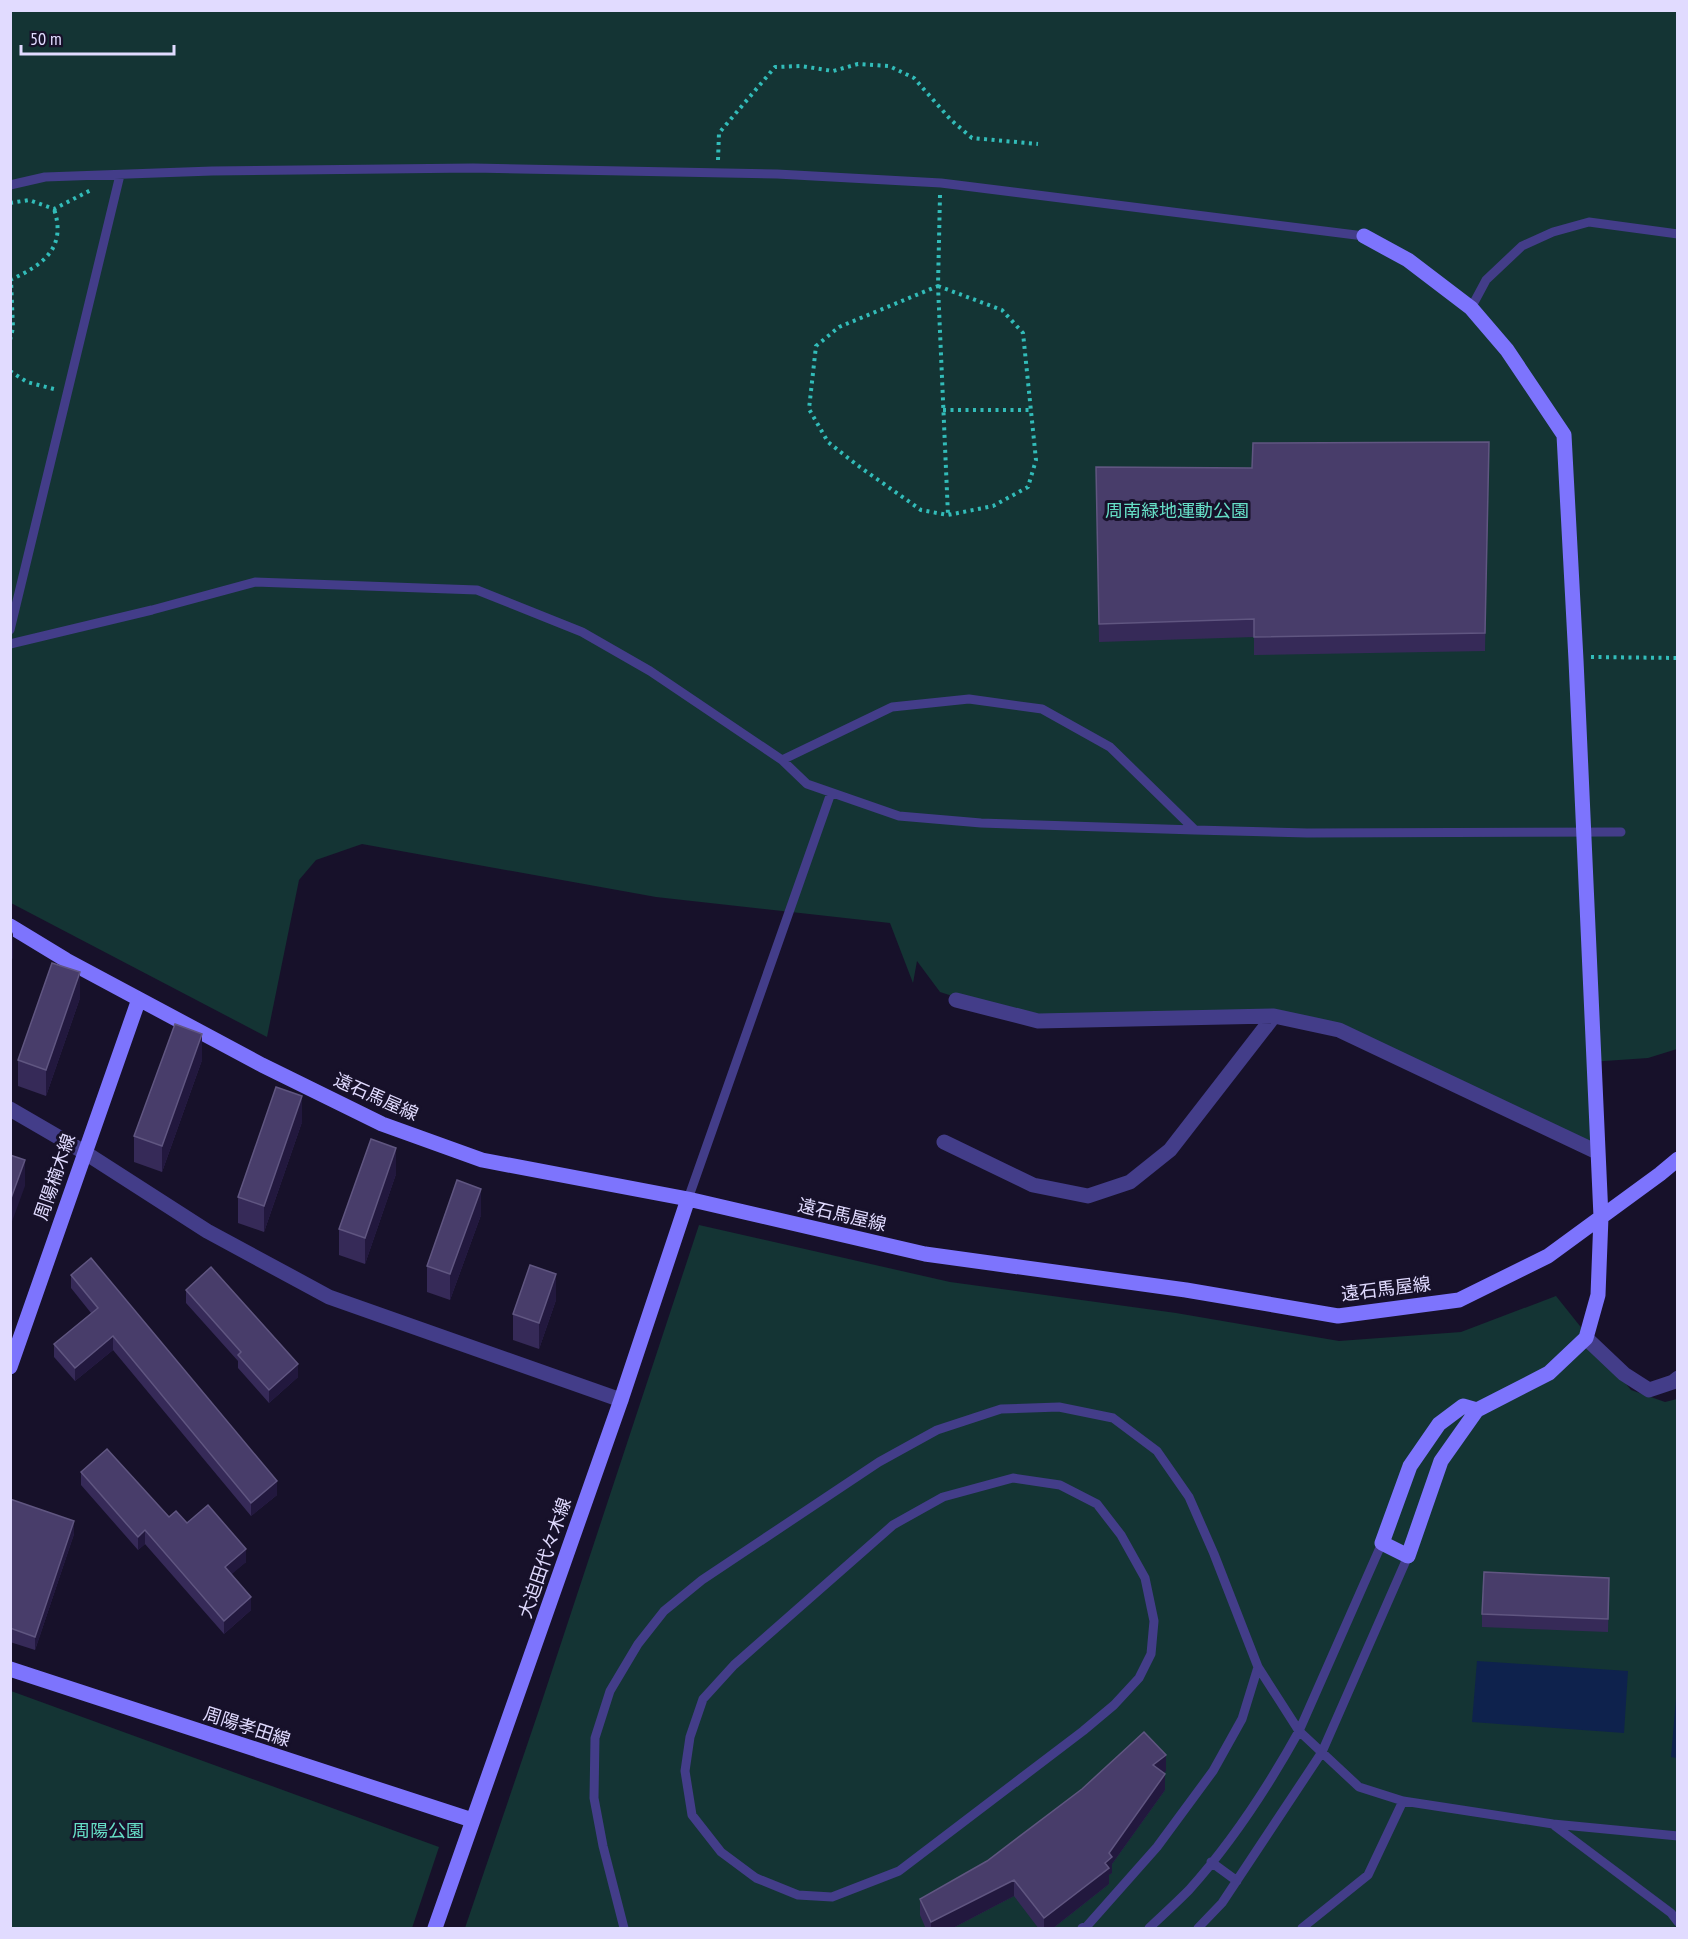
<svg xmlns="http://www.w3.org/2000/svg" width="1688" height="1939" viewBox="0 0 1688 1939" font-family="'PT Sans Narrow','Noto Sans JP',sans-serif">
<style>
.green{fill:#143434}
.water{fill:#0e224d}
.lines{fill:none;stroke-linecap:round;stroke-linejoin:round}
.path{stroke:#32bcb9;stroke-width:4;stroke-dasharray:3 4.5;stroke-linecap:butt}
.lane{stroke:#433d89;stroke-width:9}
.street{stroke:#433d89;stroke-width:15}
.secondary{stroke:#7d74fd;stroke-width:15}
.wall{fill:#362a58}
.shaded-wall{fill:#22183e}
.building{fill:#483d6a;stroke:#605681;stroke-width:1.5}
.labels{text-anchor:middle;stroke-width:6;stroke-linejoin:round;paint-order:stroke}
.park-label{font-size:18px;fill:#66dfc7;stroke:#17112a}
.street-label{font-size:18px;fill:#e1dbff;stroke:#17112a}
</style>
<rect width="100%" height="100%" fill="#17112a"/>
<path class="green" d="M10,11H1677V1049L1648,1058L1590,1062L1597,1151L1412,1064L1287,1018L1034,1022L940,992L917,961L913,983L890,923L656,897L362,844L316,860L299,880L267,1037L11,903Z
M699,1225L950,1282L1176,1313L1339,1341L1461,1332L1556,1296L1631,1390L1665,1402L1677,1399V1928H465L540,1707Z
M11,1691L439,1847L412,1928H11Z"/>
<path class="water" d="M1477,1661L1628,1671L1624,1733L1472,1722Z
M1677,1687V1758L1671,1757Z"/>
<g class="lines">
<path class="path" d="M718,160L719,133L775,67L801,66L833,71L858,64L889,66L914,78L951,120L972,138L1038,144
M940,195L938,286L948,515
M10,203L29,200L54,209L91,190
M10,280C43,265 67,248 54,209
M938,286L1002,310L1023,333L1036,460L1028,487L993,506L948,515L921,510L857,465L828,442L809,409L816,346L839,327Z
M10,340L13,328L11,280
M10,371L27,382L54,389
M943,410H1031
M1591,657L1678,658"/>
<path class="lane" d="M10,185L45,177L212,171L473,168L777,174L941,183L1364,236
M1471,308L1486,280L1522,246L1553,232L1589,222L1678,234
M10,630L120,175
M10,644L152,610L255,582L477,590L582,632L650,671L782,760L807,784L899,816L981,823L1195,830L1307,833L1621,832
M782,760L892,707L969,699L1042,709L1110,747L1195,830
M688,1199L831,793
M1013,1478L1060,1485L1097,1504L1121,1535L1145,1578L1154,1621L1151,1654L1139,1678L1114,1705L1083,1731L899,1871L832,1897L798,1895L756,1878L721,1852L692,1815L685,1771L690,1737L703,1699L734,1665L893,1525L943,1497Z
M1555,1826L1671,1913L1678,1922
M1211,1862L1237,1881
M624,1928L603,1846L594,1798L595,1738L610,1691L638,1644L664,1611L702,1580L879,1462L937,1430L1001,1409L1059,1407L1113,1418L1157,1451L1189,1497L1214,1554L1258,1667L1299,1731L1359,1787L1403,1801L1553,1824L1678,1836
M1082,1928L1087,1926L1157,1847L1213,1771L1242,1719L1258,1667
M1149,1928C1162,1916 1176,1903 1189,1890C1232,1842 1268,1787 1299,1731L1382,1543
M1198,1928L1222,1903L1322,1752L1408,1556
M1302,1928L1368,1875L1403,1801"/>
<path class="street" d="M956,1000L1038,1021L1274,1016L1339,1030L1597,1152
M10,1109L84,1152L207,1231L329,1297L621,1400
M944,1142L1033,1185L1088,1196L1130,1182L1170,1150L1274,1016
M1586,1338L1624,1374L1649,1390L1673,1382L1678,1378"/>
<path class="secondary" d="M1364,236L1408,260L1471,308L1507,350L1564,435L1576,660L1601,1217L1598,1295L1586,1338L1549,1373L1477,1410L1441,1461L1408,1556L1382,1543L1410,1466L1439,1424L1463,1406L1477,1410
M10,926L66,960L262,1065L382,1124L482,1160L688,1199L925,1254L1186,1290L1338,1316L1459,1300L1548,1256L1660,1174L1678,1159
M10,1367L139,999
M10,1669L472,1820
M435,1928L621,1400L688,1199"/>
</g>
<path class="wall" d="M1489,442L1485,651L1254,655V637L1099,642L1096,467L1252,468Z
M80,998L46,1096L18,1086V1060Z
M202,1060L162,1172L134,1162V1136Z
M302,1122L264,1232L238,1223V1197Z
M396,1174L365,1264L339,1255V1229Z
M481,1215L450,1300L427,1292V1266Z
M71,1275L277,1495L251,1516L113,1350L75,1381L54,1357V1344L91,1313L71,1288Z
M186,1290L298,1377L269,1403L238,1368V1361L186,1303Z
M556,1300L539,1349L513,1340V1314Z
M81,1472L169,1517L187,1523L246,1562L231,1574L251,1610L224,1634L145,1544L138,1550L81,1485Z
M10,1499L74,1534L35,1650L10,1642Z
M1609,1591L1608,1632L1482,1627V1614Z
M1166,1771L1163,1773L1165,1790L1112,1864V1873L1109,1875V1884L1052,1929H1039L1014,1896L951,1929H926L920,1915V1899Z"/>
<path class="shaded-wall" d="M13,932V958L10,964V938Z
M80,972V998L46,1096V1070Z
M202,1034V1060L162,1172V1146Z
M302,1096V1122L264,1232V1206Z
M396,1148V1174L365,1264V1238Z
M25,1160V1186L10,1227V1201Z
M481,1189V1215L450,1300V1274Z
M556,1274V1300L539,1349V1323Z
M113,1336V1350L75,1381V1368Z
M298,1364V1377L269,1403V1390Z
M277,1481V1495L251,1516V1503Z
M74,1521V1534L35,1650V1637Z
M145,1530V1544L138,1550V1537Z
M246,1549V1562L225,1580V1567Z
M251,1597V1610L224,1634V1621Z
M1166,1755V1771L1153,1782V1765Z
M1165,1774V1790L1112,1864V1873L1109,1875V1884L1052,1929H1044V1918L1105,1863L1109,1853Z
M1014,1880V1896L951,1929H931V1922Z"/>
<path class="building" d="M1489,442L1485,633L1254,637V619L1099,624L1096,467L1252,468L1253,443Z
M52,963L80,972L46,1070L18,1060Z
M175,1024L202,1034L162,1146L134,1136Z
M276,1087L302,1096L264,1206L238,1197Z
M371,1139L396,1148L365,1238L339,1229Z
M10,1155L25,1160L10,1201Z
M457,1180L481,1189L450,1274L427,1266Z
M91,1258L277,1481L251,1503L113,1336L75,1368L54,1344L98,1308L71,1275Z
M530,1265L556,1274L539,1323L513,1314Z
M211,1267L298,1364L269,1390L238,1355L241,1352L186,1290Z
M107,1449L169,1517L176,1511L187,1523L208,1505L246,1549L225,1567L251,1597L224,1621L145,1530L138,1537L81,1472Z
M10,1499L74,1521L35,1637L10,1628Z
M1484,1572L1609,1578L1608,1619L1482,1614Z
M1144,1732L1166,1755L1153,1765L1165,1774L1109,1853L1112,1857L1105,1863L1109,1868L1044,1918L1014,1880L931,1922L920,1899L987,1861L1082,1789Z"/>
<g class="labels">
<g class="park-label">
<text x="1177" y="517">周南緑地運動公園</text>
<text x="108" y="1837">周陽公園</text>
</g>
<g class="street-label">
<text transform="translate(376 1097) rotate(24)" y="6">遠石馬屋線</text>
<text transform="translate(55 1177) rotate(-71)" y="6">周陽楠木線</text>
<text transform="translate(842 1215) rotate(13)" y="6">遠石馬屋線</text>
<text transform="translate(1386 1289) rotate(-7)" y="6">遠石馬屋線</text>
<text transform="translate(545 1558) rotate(-71)" y="6">大迫田代々木線</text>
<text transform="translate(247 1727) rotate(18)" y="6">周陽孝田線</text>
</g>
</g>
<rect width="1688" height="1939" fill="none" stroke="#e1dbff" stroke-width="24"/>
<path d="M21 45v9h153v-9" fill="none" stroke="#e1dbff" stroke-width="3"/>
<text x="30" y="45" font-size="18" fill="#e1dbff" stroke="#17112a" stroke-width="4.5" paint-order="stroke">50 m</text>
</svg>
